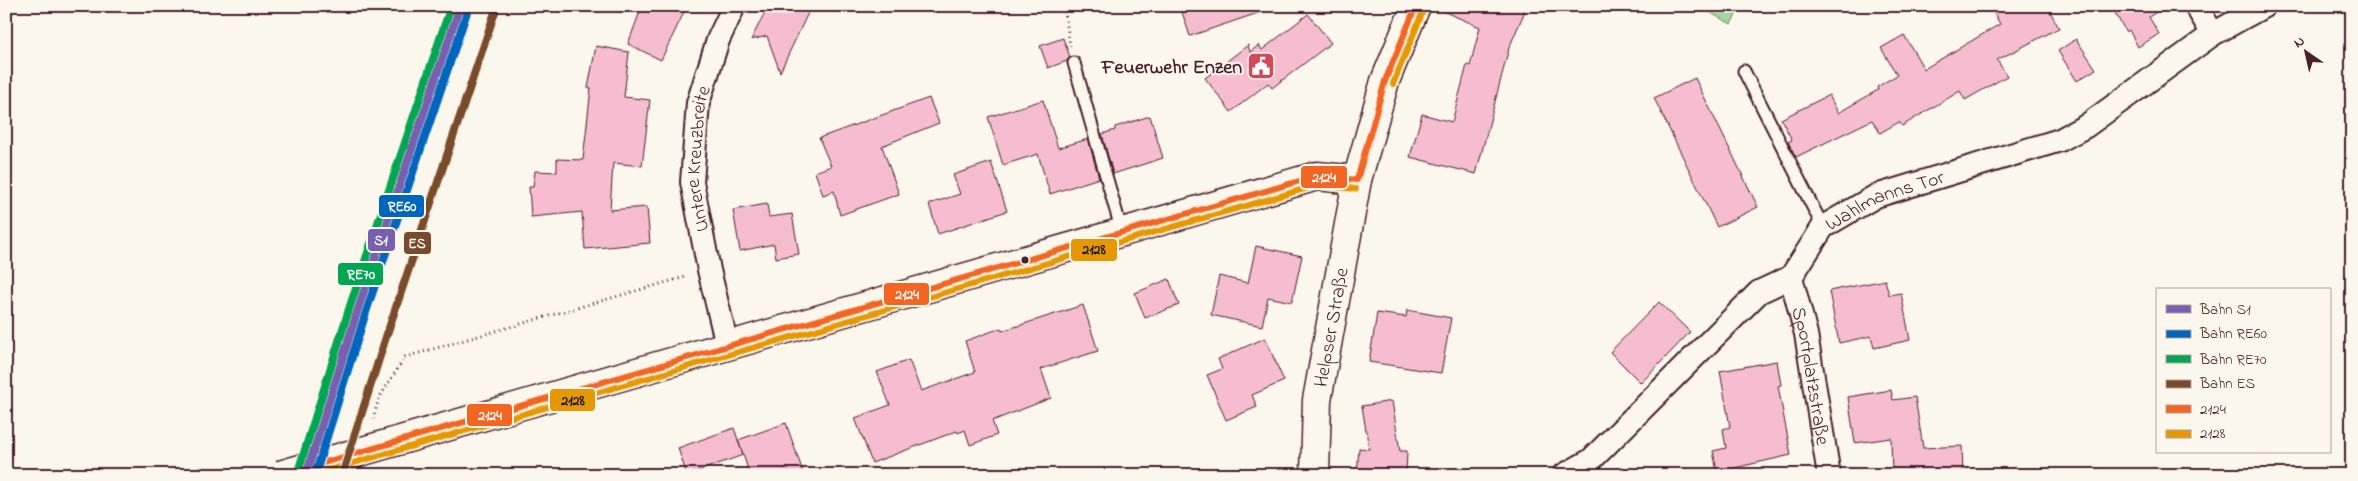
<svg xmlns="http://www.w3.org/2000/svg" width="2358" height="481" viewBox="0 0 2358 481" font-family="'Indie Flower',sans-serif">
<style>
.green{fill:#a3d99d;stroke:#767c64}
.building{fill:#f6bdd0;stroke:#4a1f2b}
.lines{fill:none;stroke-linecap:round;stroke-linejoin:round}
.lane-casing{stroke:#4a1f2b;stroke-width:15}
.street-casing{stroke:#4a1f2b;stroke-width:26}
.secondary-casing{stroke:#4a1f2b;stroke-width:31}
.path{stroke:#4a1f2b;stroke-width:3;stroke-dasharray:1 4;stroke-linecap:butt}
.lane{stroke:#fbf7ec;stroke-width:11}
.street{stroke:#fbf7ec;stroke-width:22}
.secondary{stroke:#fbf7ec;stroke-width:28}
.secondary-bridge-casing{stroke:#4a1f2b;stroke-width:31;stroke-linecap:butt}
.secondary-bridge{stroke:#fbf7ec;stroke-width:28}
.bus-1-casing{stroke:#fbf7ec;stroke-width:10}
.bus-2-casing{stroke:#fbf7ec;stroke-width:10}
.bus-1{stroke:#f26522;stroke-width:6}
.bus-2{stroke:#e69804;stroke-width:6}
.rail-1-casing{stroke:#fbf7ec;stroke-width:11}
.rail-2-casing{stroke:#fbf7ec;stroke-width:11}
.rail-3-casing{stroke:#fbf7ec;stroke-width:11}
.rail-4-casing{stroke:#fbf7ec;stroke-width:11}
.rail-1{stroke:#7760b0;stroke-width:8}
.rail-2{stroke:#0065bd;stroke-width:8}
.rail-3{stroke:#00a651;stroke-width:8}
.rail-4{stroke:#7a4b2a;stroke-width:8}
.bus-dot{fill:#4a1f2b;stroke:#fbf7ec;stroke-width:2}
.labels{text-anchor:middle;stroke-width:4;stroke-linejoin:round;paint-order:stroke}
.poi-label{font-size:20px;font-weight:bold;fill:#4a1f2b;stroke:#fbf7ec;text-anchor:end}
.street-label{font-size:20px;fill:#4a1f2b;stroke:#fbf7ec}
.line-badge{stroke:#fbf7ec;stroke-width:2}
.badge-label{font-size:14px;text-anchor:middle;font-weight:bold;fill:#fff}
.pale-badge-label{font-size:14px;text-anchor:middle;font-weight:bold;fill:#111}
</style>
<rect width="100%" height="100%" fill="#fbf7ec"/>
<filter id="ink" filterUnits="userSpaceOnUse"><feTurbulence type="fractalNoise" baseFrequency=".02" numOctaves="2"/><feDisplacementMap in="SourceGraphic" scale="10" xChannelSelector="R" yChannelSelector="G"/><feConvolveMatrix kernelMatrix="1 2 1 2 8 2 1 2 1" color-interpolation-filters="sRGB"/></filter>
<g filter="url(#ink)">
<path class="green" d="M1698,6H1741L1731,24Z"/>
<path class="building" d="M642,6H687L661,60L628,44Z
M768,6H794L808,13L780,72L767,36L751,40Z
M1180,6H1267V10L1190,36Z
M1431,6H1527L1509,48L1476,174L1410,157L1422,114L1452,122L1467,65L1470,66L1480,27Z
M1990,6H2047L2059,28L1997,60L2007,76L1965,100L1960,91L1902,126L1899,122L1880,133L1872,120L1796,157L1788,142L1792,140L1781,119L1829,95L1838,113L1878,90L1877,87L1897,75L1881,48L1904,35L1924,69L2000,24Z
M2111,6H2165L2149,17L2159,34L2138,47L2129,30L2126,32Z
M1308,14L1331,43L1272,88L1268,83L1231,112L1205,78L1248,45L1250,52L1259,45L1262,50Z
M1063,38L1070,57L1067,61L1048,68L1040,46Z
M2076,39L2096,69L2077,81L2058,51Z
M596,46L629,52L624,97L650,100L642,166L613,163L610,210L647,207L650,243L585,249L582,212L531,217L529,187H533L535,171L557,172V159L583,160L591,88H588Z
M1695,78L1758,207L1717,227L1654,98Z
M929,98L939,123L882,146L899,194L840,215L834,191L823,195L815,172L831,166L819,138Z
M1043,100L1058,148L1088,139L1099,178L1050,194L1038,154L1003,165L988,117Z
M1150,116L1163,158L1113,174L1102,134L1115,130V127Z
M991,162L1007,211L938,234L929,204L960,194L953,175Z
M767,204L769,217L792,214L799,254L776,258L774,244L740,251L733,210Z
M1256,246L1302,256L1292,302L1268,297L1262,326L1211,315L1219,276L1248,283Z
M1169,279L1179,305L1145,318L1135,293Z
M1885,280L1889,295L1901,293L1910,340L1874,348L1871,336L1839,343L1829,291Z
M1659,302L1690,332L1641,383L1610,352Z
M1083,305L1098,351L1041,369L1051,398L992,421L997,435L970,445L965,430L958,433L957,431L872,463L855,418L890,405L877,372L909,360L921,391L975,372L965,341L1001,328L1002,331Z
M1407,310L1451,318L1441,373L1369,362L1377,313L1406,317Z
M1265,338L1284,381L1252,395L1257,407L1226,420L1207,375L1222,369L1218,359Z
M1777,361L1781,385L1778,386L1791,455L1717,472L1713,451L1726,448L1723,429L1730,427L1720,371Z
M1891,390L1893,400L1915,397L1923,448L1962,446L1963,475H1892L1891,438L1855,443L1848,397Z
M1392,401L1400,451H1407L1406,475H1357L1359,448L1369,449L1362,406Z
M786,423L804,475H750L738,440Z
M734,428L743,455L687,475L678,448Z"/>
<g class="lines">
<g class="lane-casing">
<path id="lane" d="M1074,63L1122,232
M1744,71L1823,227"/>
</g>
<g class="street-casing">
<g id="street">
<path d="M2196,6L2213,34"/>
<path id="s1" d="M1791,277L1806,334L1829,475"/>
<path id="s2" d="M727,345L709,270L692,182L698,103L718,40L734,6"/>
<path id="s3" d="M1564,475L1591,460L1759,292L1791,277L1823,227L1876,196L2060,140L2086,126L2213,34L2264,6"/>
</g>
</g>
<g class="secondary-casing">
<g id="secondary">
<path d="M425,433L1317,176L1357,180"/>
<path id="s4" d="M1315,475L1317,400L1357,180L1385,81L1416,6"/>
</g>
</g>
<path class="path" d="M1064,6L1070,46
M373,419L379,398L405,357L685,277"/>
<use href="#lane" class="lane"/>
<use href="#street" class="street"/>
<use href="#secondary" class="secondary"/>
<g class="secondary-bridge-casing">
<path id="secondary-bridge" d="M280,475L425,433"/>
</g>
<use href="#secondary-bridge" class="secondary-bridge"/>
<g class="bus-1-casing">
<path id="bus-1" d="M281,475L1317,176L1357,180L1385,81L1416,6"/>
</g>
<g class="bus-2-casing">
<path id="bus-2" d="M1393,84L1424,9
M312,475L1318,185L1356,189"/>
</g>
<use href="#bus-1" class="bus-1"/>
<use href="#bus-2" class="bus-2"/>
<g class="rail-1-casing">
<path id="rail-1" d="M306,475L359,306L460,6"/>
</g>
<g class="rail-2-casing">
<path id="rail-2" d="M315,475L367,309L468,9"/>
</g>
<g class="rail-3-casing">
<path id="rail-3" d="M298,472L351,303L451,6"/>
</g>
<g class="rail-4-casing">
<path id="rail-4" d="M342,475L386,337L495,12"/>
</g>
<use href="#rail-1" class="rail-1"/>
<use href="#rail-2" class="rail-2"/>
<use href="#rail-3" class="rail-3"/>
<use href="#rail-4" class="rail-4"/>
</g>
</g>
<defs>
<g id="civic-square" transform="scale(1.4375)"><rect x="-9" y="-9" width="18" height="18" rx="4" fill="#d1495b" stroke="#fbf7ec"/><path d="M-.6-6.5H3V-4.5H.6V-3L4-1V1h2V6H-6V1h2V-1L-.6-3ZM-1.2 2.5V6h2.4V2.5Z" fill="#fff"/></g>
</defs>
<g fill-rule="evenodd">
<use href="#civic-square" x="1261" y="66"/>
</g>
<circle class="bus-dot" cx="1025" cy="260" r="4.5"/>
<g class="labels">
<g class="poi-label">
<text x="1242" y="73">Feuerwehr Enzen</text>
</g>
<g class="street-label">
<text dy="7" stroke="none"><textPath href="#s2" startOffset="190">Untere Kreuzbreite</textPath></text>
<text dy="7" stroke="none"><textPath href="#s3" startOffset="431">Wahlmanns Tor</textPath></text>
<text dy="7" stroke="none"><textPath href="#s4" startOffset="149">Helpser Straße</textPath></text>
<text dy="7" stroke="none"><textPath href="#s1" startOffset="101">Sportplatzstraße</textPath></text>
</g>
</g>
<g class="line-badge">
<rect x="1300" y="165" width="48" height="24" rx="5" fill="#f26522"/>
<rect x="378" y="194" width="47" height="24" rx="5" fill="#0065bd"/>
<rect x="367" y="228" width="29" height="24" rx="5" fill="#7760b0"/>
<rect x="403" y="231" width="29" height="24" rx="5" fill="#7a4b2a"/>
<rect x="1070" y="238" width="48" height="24" rx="5" fill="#e69804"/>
<rect x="337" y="262" width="47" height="24" rx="5" fill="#00a651"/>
<rect x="883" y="282" width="47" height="24" rx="5" fill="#f26522"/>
<rect x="549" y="388" width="47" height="24" rx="5" fill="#e69804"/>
<rect x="466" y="403" width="47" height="24" rx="5" fill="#f26522"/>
</g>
<g class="badge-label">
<text x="1324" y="182">2124</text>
<text x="402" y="211">RE60</text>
<text x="381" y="245">S1</text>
<text x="417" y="248">ES</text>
<text x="361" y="279">RE70</text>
<text x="907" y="299">2124</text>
<text x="490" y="420">2124</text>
</g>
<g class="pale-badge-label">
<text x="1094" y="254">2128</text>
<text x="573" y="405">2128</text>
</g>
<rect width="2358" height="481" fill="none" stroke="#fbf7ec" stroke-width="25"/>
<rect x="12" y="12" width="2333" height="456" fill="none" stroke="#4a1f2b" stroke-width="2" filter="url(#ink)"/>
<rect x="2156" y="288" width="175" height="165" fill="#fbf7ec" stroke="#b4a19f"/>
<rect x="2166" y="305" width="25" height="8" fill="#7760b0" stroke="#b4a19f"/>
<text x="2200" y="314" font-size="15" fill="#4a1f2b">Bahn S1</text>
<rect x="2166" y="330" width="25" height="8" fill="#0065bd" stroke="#b4a19f"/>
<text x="2200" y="338" font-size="15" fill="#4a1f2b">Bahn RE60</text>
<rect x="2166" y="355" width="25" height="8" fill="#00a651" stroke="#b4a19f"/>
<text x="2200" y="364" font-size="15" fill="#4a1f2b">Bahn RE70</text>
<rect x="2166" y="380" width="25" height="8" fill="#7a4b2a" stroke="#b4a19f"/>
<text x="2200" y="388" font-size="15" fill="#4a1f2b">Bahn ES</text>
<rect x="2166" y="405" width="25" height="8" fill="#f26522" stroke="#b4a19f"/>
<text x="2200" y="414" font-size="15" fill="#4a1f2b">2124</text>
<rect x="2166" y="430" width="25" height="8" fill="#e69804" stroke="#b4a19f"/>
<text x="2200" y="438" font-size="15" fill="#4a1f2b">2128</text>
<g transform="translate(2306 52) rotate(326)" stroke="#fbf7ec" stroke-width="4" paint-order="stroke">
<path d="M0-4L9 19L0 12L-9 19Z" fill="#4a1f2b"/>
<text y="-8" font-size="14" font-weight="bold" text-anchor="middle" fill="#4a1f2b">N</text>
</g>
</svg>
